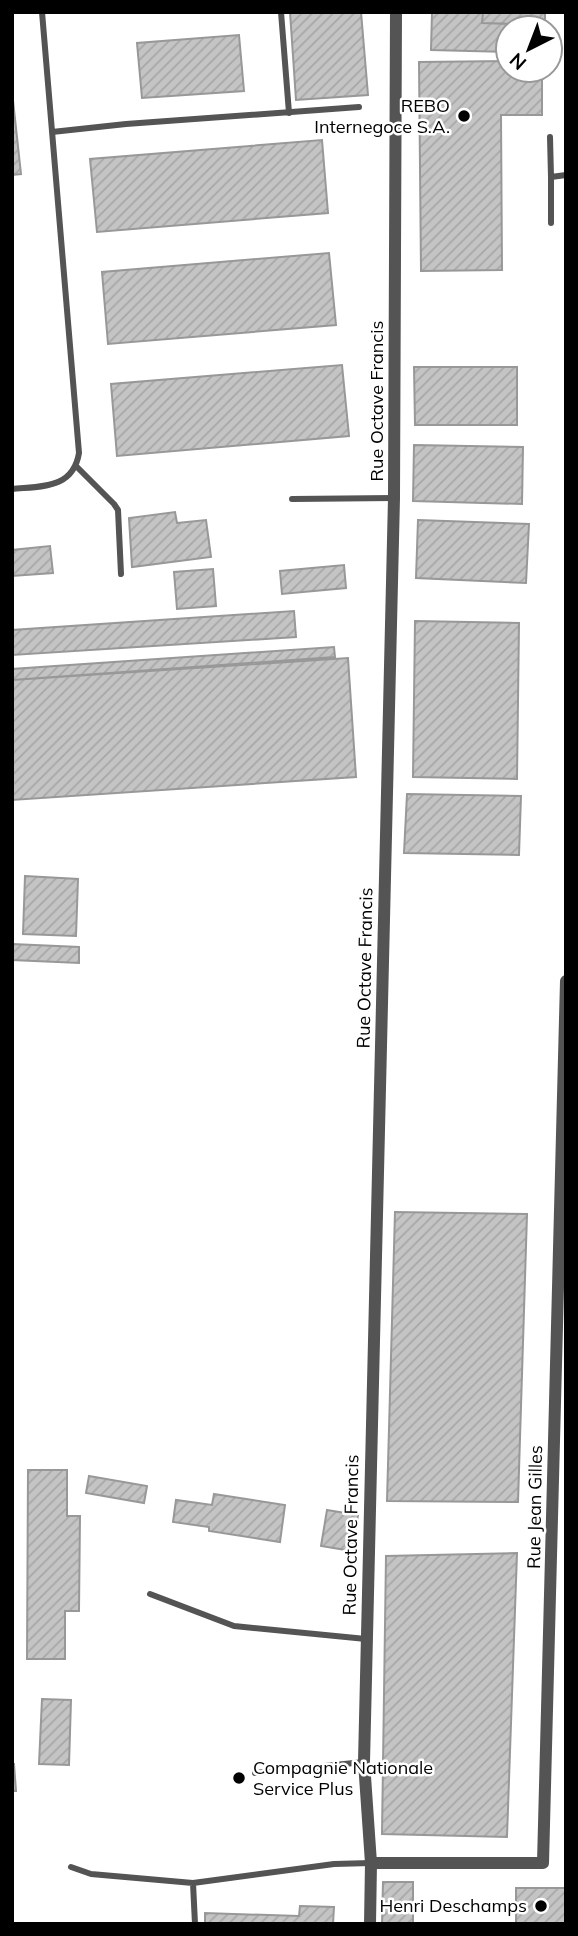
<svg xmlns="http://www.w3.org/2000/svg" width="578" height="1936" viewBox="0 0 578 1936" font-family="Mulish,sans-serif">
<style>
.building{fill:url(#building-hatch);stroke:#989898;stroke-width:2}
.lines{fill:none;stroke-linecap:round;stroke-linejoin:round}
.service{stroke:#545454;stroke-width:6}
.minor{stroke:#545454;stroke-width:12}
.poi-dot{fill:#000;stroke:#fff;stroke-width:2.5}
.labels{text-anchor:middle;stroke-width:5;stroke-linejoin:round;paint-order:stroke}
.poi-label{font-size:18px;fill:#000;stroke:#fff;text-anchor:end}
.street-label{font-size:18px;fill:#000;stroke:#fff}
</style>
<defs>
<pattern id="building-hatch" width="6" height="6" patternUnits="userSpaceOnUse" patternTransform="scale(1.75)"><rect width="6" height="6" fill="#c4c4c4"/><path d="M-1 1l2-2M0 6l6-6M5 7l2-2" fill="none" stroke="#a7a7a7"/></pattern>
</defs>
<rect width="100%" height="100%" fill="#fff"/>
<path class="building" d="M290,12H361L368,95L296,100Z
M432,12H483L482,23L515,24V28H508V52L431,50Z
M483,12H545V25L482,23Z
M239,35L244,91L142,98L137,43Z
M508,61V70H542V115H501L502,270L421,271L419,62Z
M12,91L21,174L12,175Z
M322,140L328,213L97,232L90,159Z
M329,253L336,325L108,344L102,272Z
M342,365L349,436L117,456L111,384Z
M414,367H517V425H415Z
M414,445L523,447L522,504L413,501Z
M175,512L177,523L206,520L211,557L132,567L129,518Z
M418,520L529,524L526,583L416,578Z
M50,546L53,573L12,576V550Z
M344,565L346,588L282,594L280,571Z
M213,569L216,606L177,609L174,572Z
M294,611L296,637L12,655V630Z
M415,621L519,623L517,779L413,777Z
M334,647L335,657L12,680V669Z
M348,658L356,777L12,800V680Z
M407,794L521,796L519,855L404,853Z
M25,876L78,879L76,936L23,934Z
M12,944L79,947V963L12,960Z
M395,1212L527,1214L518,1502L387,1501Z
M28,1470H67V1516H80L79,1611H65V1659H27Z
M89,1476L147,1486L144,1503L86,1493Z
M214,1494L285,1505L280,1542L209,1531V1527L173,1522L176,1500L212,1505Z
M327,1510L358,1515L352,1551L321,1546Z
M517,1553L507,1837L382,1834L386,1556Z
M42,1699L71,1700L69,1765L39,1764Z
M12,1764H14L16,1791H12Z
M383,1882H413V1924H382Z
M516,1888H566V1924H516Z
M300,1906L334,1907L333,1924H205V1913L299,1916Z"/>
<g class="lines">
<path class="service" d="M281,12L289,113
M52,132L126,124L359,107
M550,137L551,177
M551,223V177L566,175
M77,467L114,504L118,510L121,574
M12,489C42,486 73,489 79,453L42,12
M292,499L394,498
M150,1594L234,1626L366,1639
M255,1773L364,1762
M71,1867L91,1874L193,1883L334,1864L371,1863
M193,1883L195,1924"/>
<path class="minor" d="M371,1863H543L566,981
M370,1924L371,1863L364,1762L394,498L396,12"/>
</g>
<g class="poi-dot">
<circle cx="464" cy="116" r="7"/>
<circle cx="239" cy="1778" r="7"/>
<circle cx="541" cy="1906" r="7"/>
</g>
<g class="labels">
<g class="poi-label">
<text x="450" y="112">REBO<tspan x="450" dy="21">Internegoce S.A.</tspan></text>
<text x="253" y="1774" text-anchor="start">Compagnie Nationale<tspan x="253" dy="21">Service Plus</tspan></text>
<text x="527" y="1912">Henri Deschamps</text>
</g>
<g class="street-label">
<text transform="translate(377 401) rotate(-90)" y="6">Rue Octave Francis</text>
<text transform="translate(365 968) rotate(-89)" y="6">Rue Octave Francis</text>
<text transform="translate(535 1507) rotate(-89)" y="6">Rue Jean Gilles</text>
<text transform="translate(351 1535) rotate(-89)" y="6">Rue Octave Francis</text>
</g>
</g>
<rect width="578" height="1936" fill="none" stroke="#000000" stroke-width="28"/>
<g transform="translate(529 49) rotate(222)"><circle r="33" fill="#ffffff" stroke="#999999" stroke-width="2"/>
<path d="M0-5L12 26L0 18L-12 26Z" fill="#000000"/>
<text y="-10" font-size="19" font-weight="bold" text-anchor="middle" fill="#000000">N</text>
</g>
</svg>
